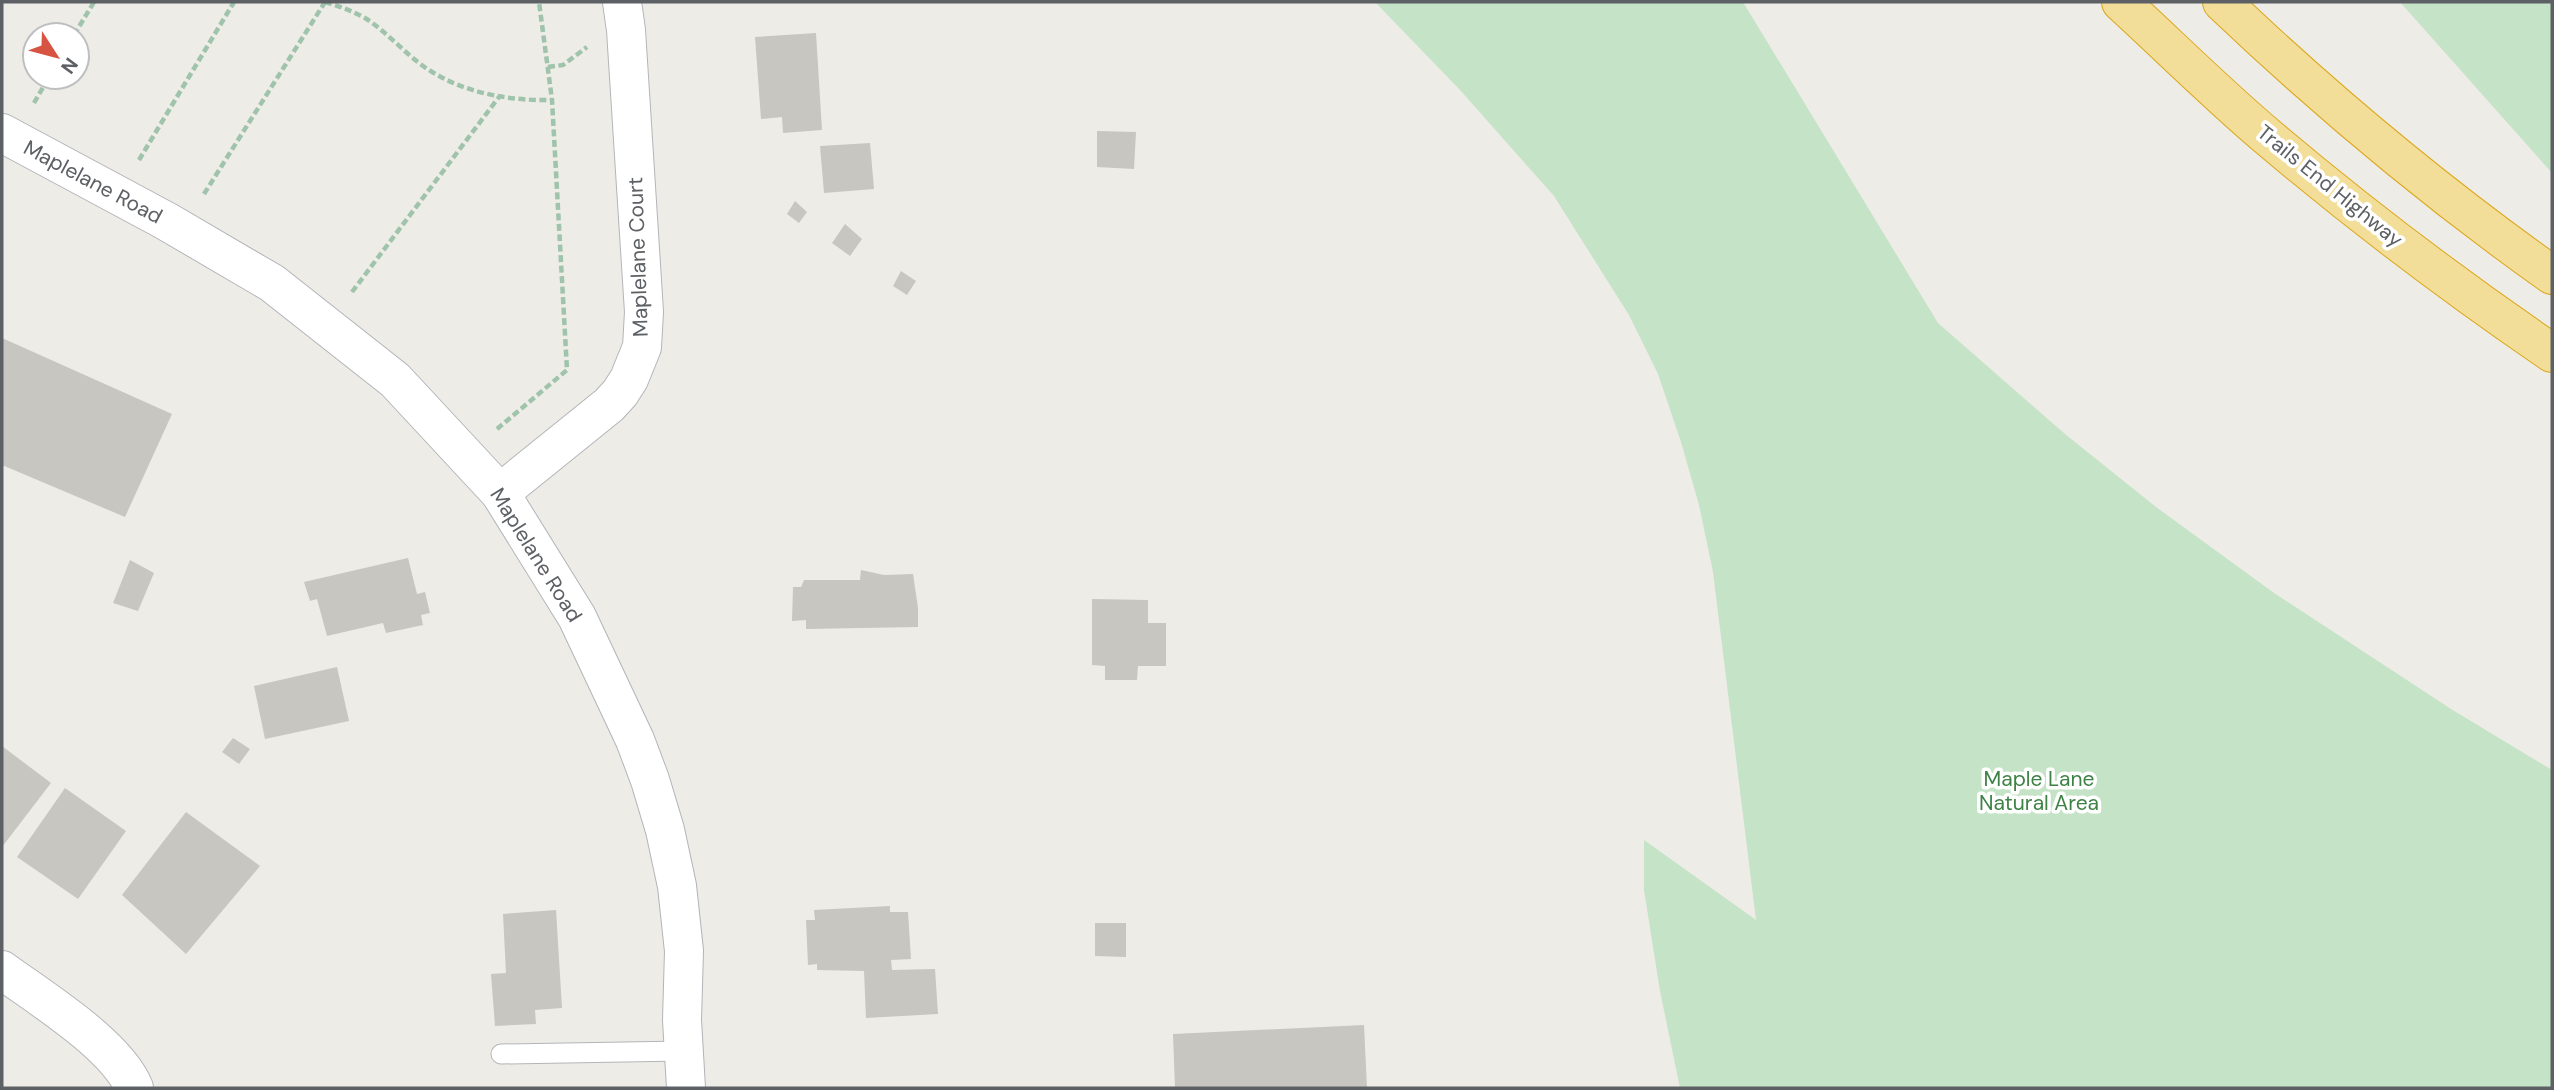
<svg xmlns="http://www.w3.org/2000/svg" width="2554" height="1090" viewBox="0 0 2554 1090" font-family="'DM Sans',sans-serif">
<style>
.green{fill:#c5e3c6}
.building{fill:#c7c6c0}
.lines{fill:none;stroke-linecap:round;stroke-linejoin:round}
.lane-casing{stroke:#b3b5b9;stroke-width:21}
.street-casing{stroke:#b3b5b9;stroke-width:40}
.secondary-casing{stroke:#b2b4b9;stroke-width:40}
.highway-casing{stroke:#dba619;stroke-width:40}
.path{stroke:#9fc3ab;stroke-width:4.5;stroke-dasharray:7 3.5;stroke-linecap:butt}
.lane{stroke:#fff;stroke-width:19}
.street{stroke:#fff;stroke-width:38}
.secondary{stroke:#fff;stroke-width:38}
.highway{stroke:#f2de99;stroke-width:38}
.labels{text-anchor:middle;stroke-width:7;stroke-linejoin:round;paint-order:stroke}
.street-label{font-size:21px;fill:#5d6064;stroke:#fff}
.park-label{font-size:21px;fill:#3f8245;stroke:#fff}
</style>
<rect width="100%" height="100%" fill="#eeece6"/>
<path class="green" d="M1375,2H1743L1938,323L2065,434L2156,507L2274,593L2451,709L2552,770V1088H1680L1660,991L1644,890V840L1756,920L1713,572L1699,505L1681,442L1658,374L1629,315L1554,196L1460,90Z
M2400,2H2552V173Z"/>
<path class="building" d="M816,33L822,130L783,133L782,117L761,119L755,37Z
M1097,131L1136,132L1134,169L1097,167Z
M870,143L874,189L824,193L820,146Z
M795,201L807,212L799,223L787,214Z
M845,224L862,239L850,256L832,243Z
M901,271L916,281L907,295L893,286Z
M2,338L172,414L125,517L2,465Z
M408,558L417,594L425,592L430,613L421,615L423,625L386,633L383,623L327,636L317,599L310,601L304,582Z
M130,560L154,573L138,611L113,603Z
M861,570L884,575L913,574L918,608V627L806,629V620L792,621L793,587H801L804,580H860Z
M1092,599L1148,600V623H1166V666H1138L1137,680H1105V666L1092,665Z
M337,667L349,721L265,739L254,686Z
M233,738L250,749L239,764L222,752Z
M2,746L51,783L2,847Z
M65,788L126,831L78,899L17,857Z
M186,812L260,866L186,954L122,895Z
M890,906V912H908L911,959L891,960L892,970L935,969L938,1014L866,1018L864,971L817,970V964L808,965L806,920H815L814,910Z
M556,910L562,1008L535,1010L536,1024L495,1026L491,974L506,973L503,914Z
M1095,923H1126V957L1095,956Z
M1364,1025L1367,1088H1175L1173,1034Z"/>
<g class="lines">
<g class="lane-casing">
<path id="lane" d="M501,1054L683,1051"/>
</g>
<g class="street-casing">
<path id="street" d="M500,493L609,405L620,393L629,379L642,347L644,312L626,30L622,2
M2,970C40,998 117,1045 134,1088"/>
</g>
<g class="secondary-casing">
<path id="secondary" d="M2,133L166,221L272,283L395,380L500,493L577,617L635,740L650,780L665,830L677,886L684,951L682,1020L686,1088"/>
</g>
<g class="highway-casing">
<path id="highway" d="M2121,2C2170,47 2218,95 2269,138C2360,215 2454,286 2552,353
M2222,2C2326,101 2435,192 2552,275"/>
</g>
<path class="path" d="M325,2C339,6 352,11 365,18C384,30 401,49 419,63C457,92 506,101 552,100
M74,35L94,2
M548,67L563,65L587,47
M34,103L49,77
M139,160L234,2
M204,194L325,2
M352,292L499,97
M497,429L567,370L552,100L539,2"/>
<use href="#lane" class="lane"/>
<use href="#street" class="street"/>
<use href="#secondary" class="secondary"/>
<use href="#highway" class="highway"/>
</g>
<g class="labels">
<g class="street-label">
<text transform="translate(93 182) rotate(28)" y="7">Maplelane Road</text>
<text transform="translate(2330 186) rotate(39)" y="7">Trails End Highway</text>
<text transform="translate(638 257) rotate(-92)" y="7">Maplelane Court</text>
<text transform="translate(536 555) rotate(58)" y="7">Maplelane Road</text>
</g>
<g class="park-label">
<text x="2039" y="786">Maple Lane<tspan x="2039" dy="24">Natural Area</tspan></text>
</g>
</g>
<rect width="2554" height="1090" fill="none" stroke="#5d6064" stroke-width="7"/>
<g transform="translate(56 56) rotate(126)"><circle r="33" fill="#ffffff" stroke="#bebfc1" stroke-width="2"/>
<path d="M0-5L12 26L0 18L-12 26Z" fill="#d75443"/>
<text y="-10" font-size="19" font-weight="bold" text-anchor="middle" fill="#5d6064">N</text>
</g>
</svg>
